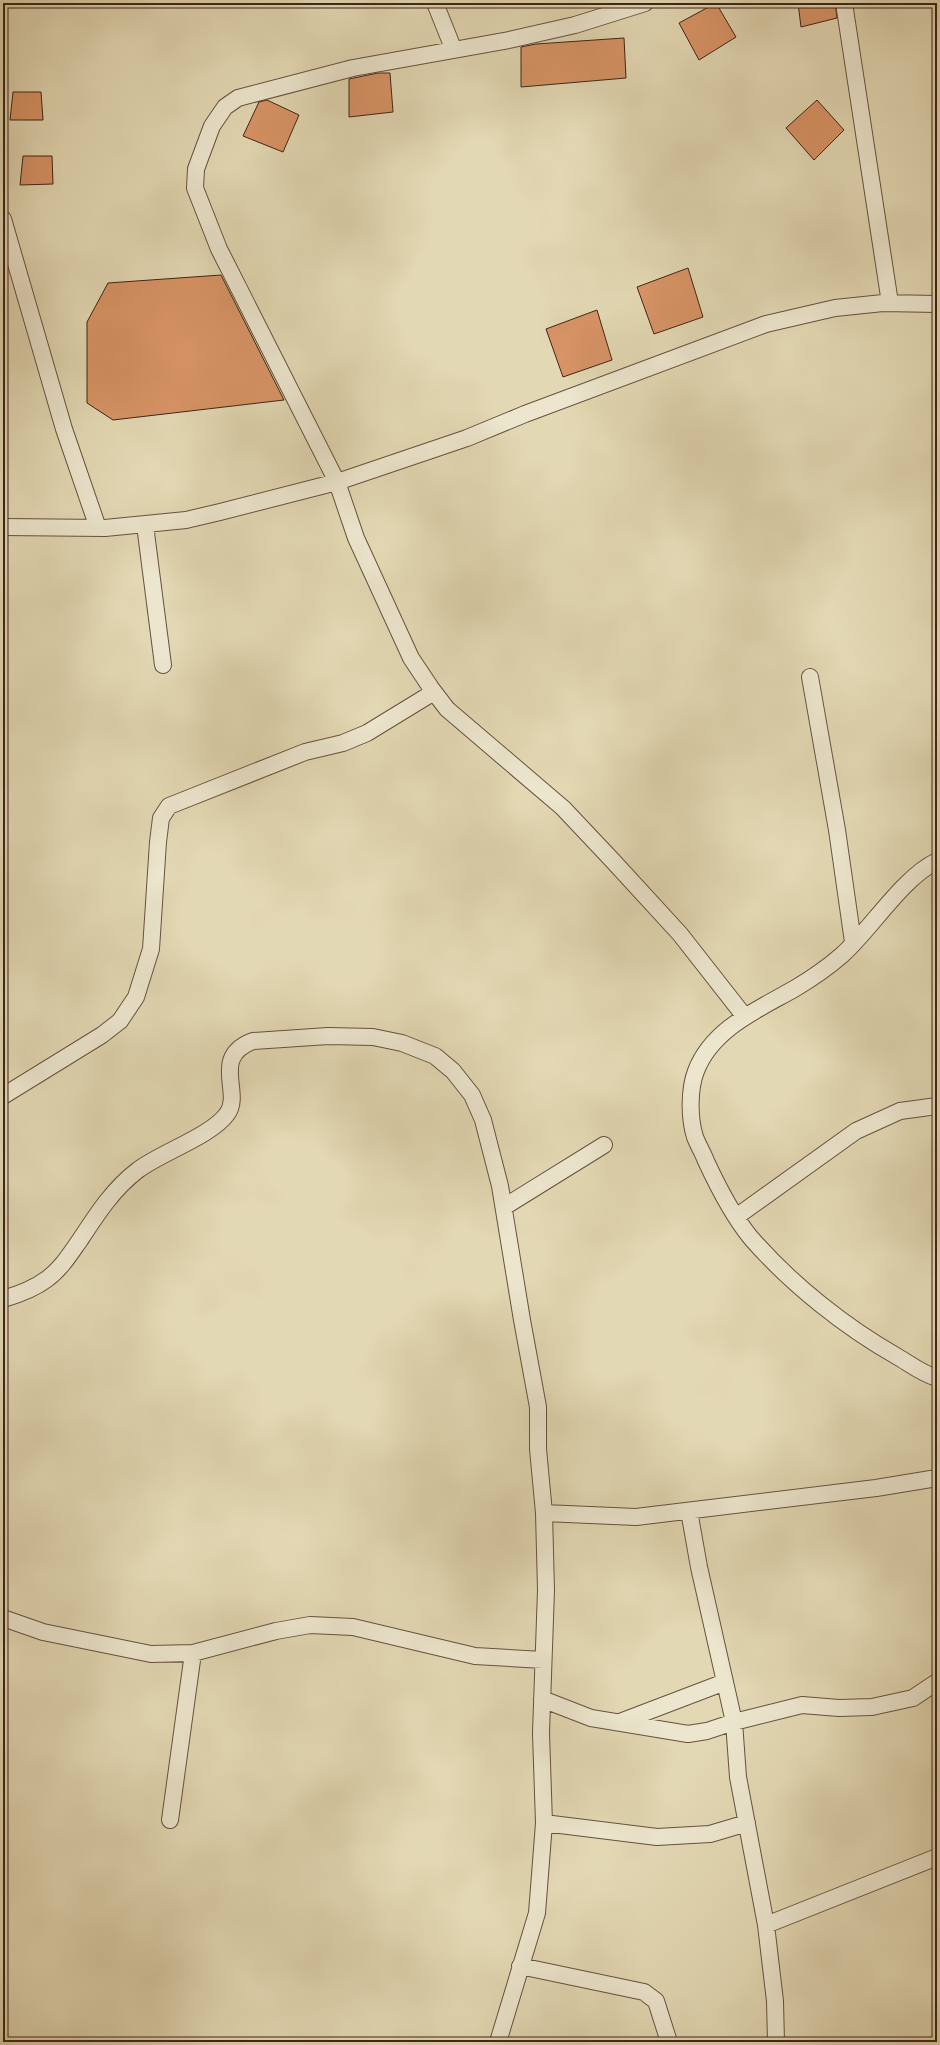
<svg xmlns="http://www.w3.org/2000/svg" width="940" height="2045" viewBox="0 0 940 2045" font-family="'Sorts Mill Goudy',serif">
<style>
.building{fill:#d89466;stroke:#3f2417}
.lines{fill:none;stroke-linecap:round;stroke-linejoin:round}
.minor-casing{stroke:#68513e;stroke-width:18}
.minor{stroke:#ece6ce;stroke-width:16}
</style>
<rect width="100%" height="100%" fill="#e2d8b3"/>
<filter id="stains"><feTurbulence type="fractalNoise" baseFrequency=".005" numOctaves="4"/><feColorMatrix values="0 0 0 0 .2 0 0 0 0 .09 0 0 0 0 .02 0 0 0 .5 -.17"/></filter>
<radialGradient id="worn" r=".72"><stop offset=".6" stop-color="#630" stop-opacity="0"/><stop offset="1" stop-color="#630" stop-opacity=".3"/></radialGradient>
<path class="building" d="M716,3L736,37L699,60L679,23Z
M798,3H835L837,18L801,27Z
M624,38L626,78L521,87V47L536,44Z
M378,73H390L393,112L349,117V79Z
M13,92H41L43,120H10Z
M267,100L299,115L283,152L243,136L259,102Z
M817,100L844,130L814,160L786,128Z
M23,156H52L53,184L20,185Z
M688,268L703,317L654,334L637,287Z
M221,275L284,400L113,420L87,403V322L108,283Z
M597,310L612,360L563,377L546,329Z"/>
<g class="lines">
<g class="minor-casing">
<path id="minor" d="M435,3L453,48
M645,3L575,25L509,40L353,68L238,98L225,107L212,126L196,169L195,188L219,249L337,482L356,538L411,658L431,688L447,709L563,808L613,861L680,934L745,1017
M844,3L890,303
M3,219L64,429L98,528
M145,525L163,665
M3,527L105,528L186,520L220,512L337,482L467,438L525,414L766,324L835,308L883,303L937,304
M810,677L837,830L853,942
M937,861C902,878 872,928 842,955C827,968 811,979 794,989C757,1010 712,1029 696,1071C689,1089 689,1118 695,1137C698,1145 703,1153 706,1161C718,1187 732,1215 751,1238C791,1284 845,1327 898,1357C910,1364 923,1374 937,1378
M3,1096L102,1035L120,1021L136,997L151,949L158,842L161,818L169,806L305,752L343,743L367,733L434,692
M504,1207L604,1145
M736,1217L856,1131L900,1111L937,1106
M3,1299C17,1295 35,1288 47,1279C61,1269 70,1254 80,1240C97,1214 113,1189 138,1170C162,1152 211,1136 227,1114C243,1093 210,1057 253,1041L328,1036L373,1037L402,1043L435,1056L453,1071L472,1095L483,1120L500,1186L522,1320L538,1407V1449L544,1513L546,1590L541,1733L544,1823L537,1913L498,2042
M689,1511L699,1567L734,1722L738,1777L766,1925L775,2001L776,2042
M544,1513L636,1517L876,1488L937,1478
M3,1618L43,1632L151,1654L193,1653L276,1631L310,1625L353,1627L475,1656L543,1660
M542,1699L591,1718L688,1734L707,1731L734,1722L802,1705L839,1708L872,1707L913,1698L937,1682
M620,1722L725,1682
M170,1820L193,1653
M544,1823L657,1837L710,1834L747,1823
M766,1925L937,1857
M520,1966L644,1992L656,2001L669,2042"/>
</g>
<use href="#minor" class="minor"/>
</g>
<rect width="940" height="2045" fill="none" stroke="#e2d8b3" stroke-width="16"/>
<rect x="4" y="4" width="932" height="2037" fill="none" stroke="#3f2417" stroke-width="2"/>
<rect x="8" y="8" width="924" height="2029" fill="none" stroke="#3f2417"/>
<rect width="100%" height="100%" filter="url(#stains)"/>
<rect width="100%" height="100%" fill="url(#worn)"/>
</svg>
